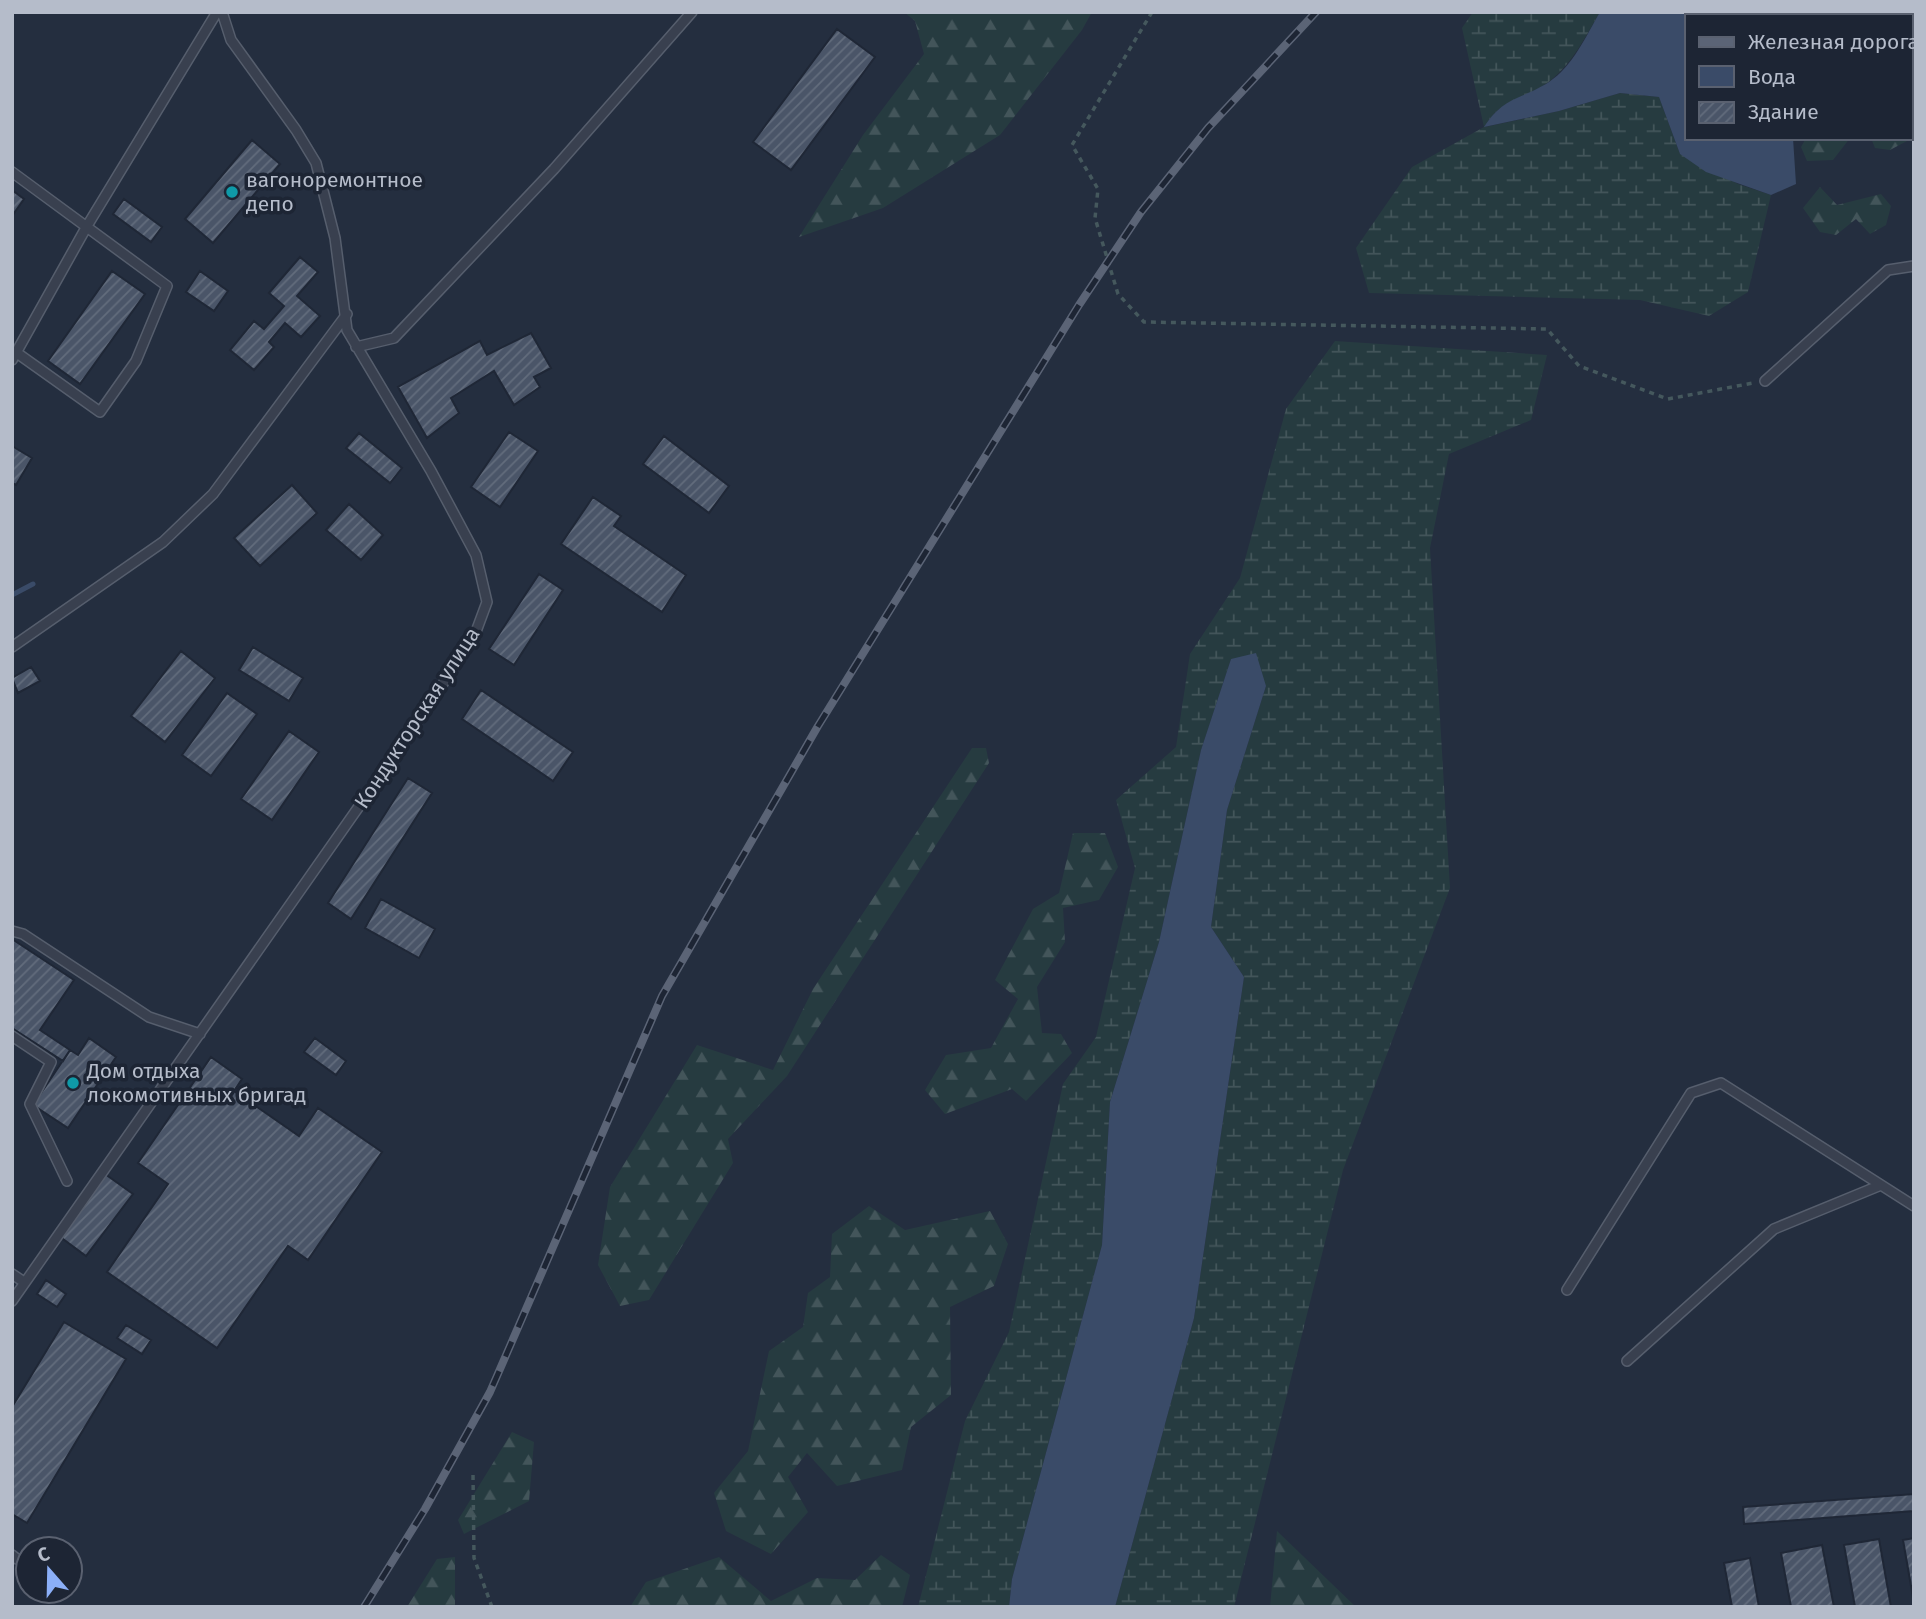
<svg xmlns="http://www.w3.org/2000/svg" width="1926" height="1619" viewBox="0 0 1926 1619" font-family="'Fira Sans',sans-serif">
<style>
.forest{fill:url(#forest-firs)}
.wetland{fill:url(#wetland-marsh)}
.water{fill:#3a4b68}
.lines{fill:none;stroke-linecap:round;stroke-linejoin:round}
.stream{stroke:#3a4b68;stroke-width:5}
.building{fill:url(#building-hatch);stroke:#1f2736;stroke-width:2}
.lane-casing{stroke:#565e6d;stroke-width:12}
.path{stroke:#45585d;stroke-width:3.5;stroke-dasharray:5 5;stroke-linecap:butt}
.lane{stroke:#39404f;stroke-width:9}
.rail-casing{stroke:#5b6476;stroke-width:8}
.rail{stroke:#1d2534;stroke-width:5;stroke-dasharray:16;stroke-linecap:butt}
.culture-dot{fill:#0f9aa8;stroke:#1d2534;stroke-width:2.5}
.labels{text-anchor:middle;stroke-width:7;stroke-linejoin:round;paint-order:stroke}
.poi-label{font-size:21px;fill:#b5bcca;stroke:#1d2534;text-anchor:start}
.street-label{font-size:21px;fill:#b5bcca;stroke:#1d2534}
</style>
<defs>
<pattern id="forest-firs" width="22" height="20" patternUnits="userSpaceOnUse" patternTransform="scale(1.75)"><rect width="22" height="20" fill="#263b40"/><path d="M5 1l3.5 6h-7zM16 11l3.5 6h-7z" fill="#43555a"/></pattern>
<pattern id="wetland-marsh" width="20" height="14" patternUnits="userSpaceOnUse" patternTransform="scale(1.75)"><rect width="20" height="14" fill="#263b40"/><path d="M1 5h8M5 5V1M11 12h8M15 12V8" fill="none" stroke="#43555a"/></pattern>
<pattern id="building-hatch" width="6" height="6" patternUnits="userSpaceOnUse" patternTransform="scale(1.75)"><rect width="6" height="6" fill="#4a5568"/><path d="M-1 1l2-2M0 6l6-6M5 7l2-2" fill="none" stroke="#626c7c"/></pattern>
</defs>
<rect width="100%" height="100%" fill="#242e3f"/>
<path class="forest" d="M904,12H1092L1082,30L1000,135L883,208L799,237L863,135L924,54L915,21Z
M1806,138H1850L1833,160L1807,161L1801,147Z
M1871,138H1907V141L1890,150L1875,148Z
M1820,187L1837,205L1881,194L1891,206L1886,225L1870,234L1856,219L1836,235L1820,232L1803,208Z
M972,748H986L989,763L787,1076L728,1139L733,1163L649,1300L620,1306L598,1265L610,1187L697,1045L773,1070L813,989Z
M1073,833H1105L1118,867L1099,900L1063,908L1065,942L1037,987L1042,1033L1061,1034L1072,1053L1026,1101L1012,1089L945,1114L925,1090L946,1055L991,1048L1018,999L995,980L1033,909L1059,893Z
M869,1206L905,1230L990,1211L1008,1244L994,1286L950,1307L951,1395L911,1427L902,1470L837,1486L807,1453L788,1477L808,1512L771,1554L726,1531L714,1493L748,1451L769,1351L803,1327L808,1293L830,1277L832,1234Z
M512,1432L534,1442L529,1501L464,1534L458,1520Z
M1277,1531L1356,1607H1270Z
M881,1555L910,1575L902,1607H630L646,1582L719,1557L771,1601L817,1578L855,1580Z
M455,1557V1607H407L437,1559Z"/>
<path class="wetland" d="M1473,12H1600C1586,36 1573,62 1551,80C1528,99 1500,97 1485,127L1559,111L1620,93L1659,97L1680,154L1738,184L1771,195L1748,292L1709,316L1640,300L1369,293L1356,248L1412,167L1484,127L1462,28Z
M1335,341L1547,355L1531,420L1449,454L1430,548L1450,888L1343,1170L1234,1607H1115L1194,1318L1244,977L1211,927L1227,810L1266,686L1231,659L1201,750L1159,942L1110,1102L1102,1245L1012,1579L1009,1607H918L965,1421L1009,1332L1063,1084L1096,1037L1135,868L1116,800L1176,747L1190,654L1240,578L1286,409Z"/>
<path class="water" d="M1600,12H1848L1846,16H1686V138H1793L1796,184L1771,195L1706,172L1680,154L1659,97L1620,93L1559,111L1484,127C1504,96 1521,100 1549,82C1573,66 1586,36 1600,12Z
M1256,653L1266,686L1227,810L1211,927L1244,977L1194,1318L1115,1607H1009L1012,1579L1102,1245L1110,1102L1159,942L1201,750L1231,659Z"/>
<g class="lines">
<path class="stream" d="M12,595L33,584"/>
</g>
<path class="building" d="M837,29L875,57L791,170L753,142Z
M252,140L280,164L213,243L185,219Z
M12,190L24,199L12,216Z
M124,199L162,227L151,242L113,214Z
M300,257L318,272L297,296L320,316L301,337L285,323L269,342L274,347L254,370L230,350L254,321L264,329L284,306L269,293Z
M112,271L145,294L80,384L48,361Z
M200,271L228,291L214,311L186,292Z
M531,333L551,368L534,377L540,387L514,405L494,371L451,398L459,413L427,438L398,387L480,341L487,355Z
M509,432L538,451L500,507L471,487Z
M359,433L402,468L390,483L346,448Z
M664,436L729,486L709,513L643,464Z
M12,446L32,458L16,485L12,483Z
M292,485L317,513L260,566L234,538Z
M593,497L621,516L614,526L686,575L662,612L561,544Z
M349,504L383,535L361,560L326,530Z
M539,574L563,590L514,665L489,649Z
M253,647L303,678L289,701L239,670Z
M181,651L215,678L165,742L131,716Z
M31,667L40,681L18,693L12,678Z
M481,690L573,752L553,781L462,719Z
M227,693L257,714L211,776L182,755Z
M289,731L319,752L272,820L241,799Z
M408,778L432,793L351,919L328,903Z
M381,899L435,929L419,958L365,928Z
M12,939L74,980L40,1030L70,1050L63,1061L12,1028Z
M89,1038L116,1057L68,1128L33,1105L70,1050L78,1055Z
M315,1038L346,1061L336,1075L304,1052Z
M211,1057L242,1079L234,1091L299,1136L318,1108L382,1152L308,1260L288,1246L217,1348L107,1272L168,1184L138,1163Z
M105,1174L133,1194L86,1256L59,1236Z
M46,1280L66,1294L57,1307L37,1294Z
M64,1322L126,1359L27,1523L12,1514V1407Z
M126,1325L151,1340L142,1354L117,1338Z
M1914,1494V1511L1744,1524L1743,1507Z
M1914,1538V1603L1903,1540Z
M1879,1539L1891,1607H1855L1844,1545Z
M1822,1545L1834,1607H1791L1781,1553Z
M1750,1558L1759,1607H1732L1724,1563Z"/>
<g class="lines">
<g class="lane-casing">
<path id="lane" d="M12,172L167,286L136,361L100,412L17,353
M356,347L394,338L554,169L692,12
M12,360L87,226L217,12
M1765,381L1888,270L1914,266
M12,647L163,542L213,494L347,314
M12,931L23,934L149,1017L200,1034
M12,1036L51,1062L30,1104L67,1181
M12,1274L24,1282
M1567,1290L1691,1093L1721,1083L1914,1206
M12,1301L400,748L474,637L487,602L476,555L431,471L347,330L335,238L316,163L296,130L231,40L222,12
M1627,1361L1774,1229L1881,1185
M12,1555L17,1559"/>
</g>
<path class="path" d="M1152,12L1072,145L1098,189L1095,218L1118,294L1144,322L1547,329L1579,366L1668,399L1753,383
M473,1475L474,1558L492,1607"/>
<use href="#lane" class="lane"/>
<g class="rail-casing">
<path id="rail" d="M364,1607L425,1509L490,1392L662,996L818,726L1079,305L1141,212L1208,128L1316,12"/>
</g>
<use href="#rail" class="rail"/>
</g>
<g class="culture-dot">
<circle cx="232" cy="192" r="7"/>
<circle cx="73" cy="1083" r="7"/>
</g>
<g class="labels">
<g class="poi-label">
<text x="246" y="187">вагоноремонтное<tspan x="246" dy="24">депо</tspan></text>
<text x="87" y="1078">Дом отдыха<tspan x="87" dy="24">локомотивных бригад</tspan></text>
</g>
<g class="street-label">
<text transform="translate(417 718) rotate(-57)" y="7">Кондукторская улица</text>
</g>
</g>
<rect width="1926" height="1619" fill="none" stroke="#b5bcca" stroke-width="28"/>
<rect x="1685" y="14" width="228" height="126" fill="#1d2534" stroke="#5a6170" stroke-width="2"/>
<rect x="1699" y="37" width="35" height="10" fill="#5b6476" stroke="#5a6170" stroke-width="2"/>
<text x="1748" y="49" font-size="21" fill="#b5bcca">Железная дорога</text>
<rect x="1699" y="66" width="35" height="21" fill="#3a4b68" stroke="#5a6170" stroke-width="2"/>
<text x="1748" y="84" font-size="21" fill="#b5bcca">Вода</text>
<rect x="1699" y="102" width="35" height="21" fill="url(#building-hatch)" stroke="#5a6170" stroke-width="2"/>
<text x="1748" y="119" font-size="21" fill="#b5bcca">Здание</text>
<g transform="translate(49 1570) rotate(340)"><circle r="33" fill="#1d2534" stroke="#5a6170" stroke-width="2"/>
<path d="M0-5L12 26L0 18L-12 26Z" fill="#8baff8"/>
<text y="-10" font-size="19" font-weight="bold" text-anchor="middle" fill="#b5bcca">С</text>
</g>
</svg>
